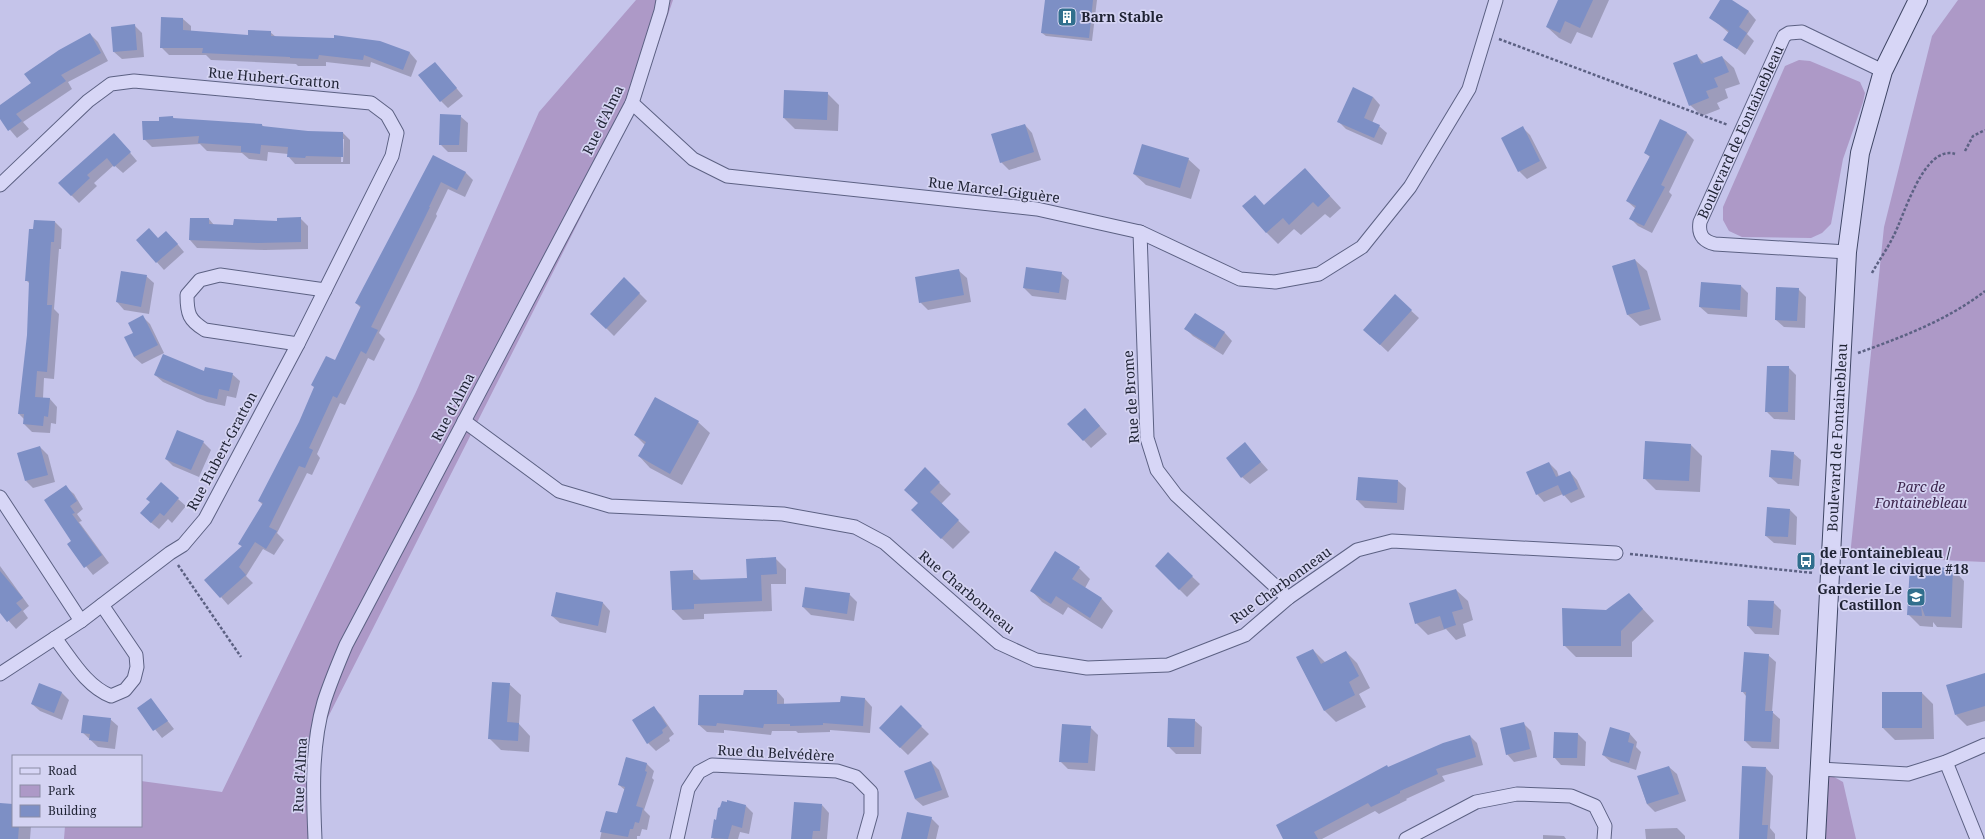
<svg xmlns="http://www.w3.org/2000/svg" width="1985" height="839" viewBox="0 0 1985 839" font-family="'Noto Serif',serif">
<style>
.green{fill:#ad99c7}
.shadow{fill:#0003;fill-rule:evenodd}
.building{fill:#7d8fc5}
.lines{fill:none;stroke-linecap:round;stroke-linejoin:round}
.street-casing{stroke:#5c6183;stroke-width:15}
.secondary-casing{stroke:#3f4665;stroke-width:20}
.path{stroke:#5c6183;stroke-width:2.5;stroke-dasharray:3 2;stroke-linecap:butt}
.street{stroke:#d7d6f6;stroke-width:13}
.secondary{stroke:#d7d6f6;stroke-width:18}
.labels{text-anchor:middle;stroke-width:3.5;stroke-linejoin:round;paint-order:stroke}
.poi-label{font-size:14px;font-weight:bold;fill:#1f2334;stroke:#d4d3f2;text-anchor:start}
.street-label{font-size:14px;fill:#1f2334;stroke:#d4d3f2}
.park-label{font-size:14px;font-style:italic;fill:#3e274f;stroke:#d4d3f2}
</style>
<rect width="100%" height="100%" fill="#c5c4ea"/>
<path class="green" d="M636,0H673L638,104L317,739L313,839H64L65,826H141V781L222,792L416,392L539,112Z
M1958,0H1985V562L1850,556L1884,227L1932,36Z
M1799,60L1810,61L1860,82L1865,93L1863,102L1843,159L1831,224L1822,233L1811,238L1742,237L1729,231L1723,220V207L1785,66Z
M1820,769L1843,782L1856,839H1816Z"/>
<path class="shadow" d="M1046,0H1097L1092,41L1046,36L1042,33Z
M1559,0H1609L1592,38L1577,32L1571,44L1559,38L1547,27Z
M1722,0H1730L1749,12L1756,20L1747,34L1754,41L1745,55L1725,39L1729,33L1710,17Z
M162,18L183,19L191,26V32L249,36L270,32L276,37L335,39L410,53L417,61L411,77L371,62L370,67L326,62V66H298L296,64L211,60L206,55H169L161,47Z
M134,25L142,33L144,57L122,59L114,52Z
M90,34L98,42L108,61L68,82L72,89L23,122L29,129L17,138L0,118V106L32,83Z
M1696,55L1705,64L1722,57L1734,68L1740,84L1725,89L1728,98L1717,103L1720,109L1702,116L1690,105Z
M442,71L463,96L448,108L441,101Z
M827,93L839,105L838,131L795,129L784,118Z
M1373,97L1380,105L1372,123L1379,126L1387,133L1382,145L1346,129L1339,122Z
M460,116L468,123L467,152H448L440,144Z
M173,117L174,119L262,125L264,127L307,132L343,133L350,140V164H295L288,156V154L268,152L267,161L249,159L242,153L207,151L200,144L152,147L144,139L160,122ZM342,139H344L343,162H341Z
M1025,125L1032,133L1041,160L1009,170L1001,162Z
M1523,128L1530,135L1547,168L1527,179L1519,171Z
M1686,132L1694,140L1669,192L1672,195L1652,233L1638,226L1631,219L1636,209L1627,201L1650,157L1645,153Z
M121,142L137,161L123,173L114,165L94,183L97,186L79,203L59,183Z
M434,157L466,173L473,180L465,197L448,189L436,214L437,216L379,333L385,339L374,361L368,358L345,405L340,403L317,454L320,458L312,475L307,473L277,533L284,540L274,555L263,549L246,576L253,583L228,605L221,597L243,547L239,544L263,505L259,501L335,362L361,308L356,303Z
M1188,159L1200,170L1191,199L1146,185L1134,174Z
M1316,181L1341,208L1330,218L1325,214L1301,235L1294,229L1278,244L1266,232L1264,206Z
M300,218L308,226V249L265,250L197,248L190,240L191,219H209L214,225L234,226L278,222Z
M55,222L62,229L61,249H59L54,309L59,314L54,379L44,378L43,398L50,399L57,407L56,424L51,423L50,433L32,432L24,424L25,420L19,414L28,335L30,284L26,280Z
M158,239L174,240L184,252L164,270L137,240Z
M1635,260L1647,271L1661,320L1640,326L1628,315L1613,266Z
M959,271L967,278L971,302L928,310L920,302Z
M1061,273L1069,280L1066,300L1032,296L1024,288Z
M146,276L154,283L149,314L124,310L117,302Z
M1741,286L1748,293L1747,317L1708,314L1700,307Z
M1798,289L1806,297L1805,328L1784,327L1776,320Z
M639,293L647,301L614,336L599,321Z
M1395,296L1419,318L1388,352L1372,337Z
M1195,314L1225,333L1232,341L1223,355L1193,336L1186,329Z
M143,317L150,324L164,353L142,364L134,357V333Z
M1788,367L1796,375L1795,420L1774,419L1766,411Z
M205,372L232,374L240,381L236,398L227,396L225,406L207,402L163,382L155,375Z
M1092,417L1107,434L1091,448L1069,424Z
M698,422L710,433L682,485L650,468L639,456L645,445L635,435Z
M203,442L211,450L199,477L173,466L166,459Z
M1245,444L1268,470L1250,484L1242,477Z
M1691,445L1702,456L1700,492L1656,490L1644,478Z
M40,447L48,455L55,482L33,488L26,481Z
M1793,453L1801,460L1799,486L1778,484L1770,477Z
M1549,463L1557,471L1559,477L1570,472L1577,480L1585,497L1571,503L1563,494L1544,502L1537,494Z
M925,469L951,494L941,504L970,532L953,549L924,522L919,503Z
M1398,481L1406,488L1404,510L1365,508L1357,500Z
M66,487L74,494L83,509L77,514L82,521L79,522L109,563L93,575L68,544L72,542Z
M178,499L186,506L172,523L168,519L159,529L149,521Z
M1790,510L1797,517L1796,545L1774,543L1766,536Z
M1168,554L1200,584L1187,597L1156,566Z
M775,558L786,569V584H771L772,611L704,614V619L683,620L673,610L692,571L702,581L748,579Z
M0,566L29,606L23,611L28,618L16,629L0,611Z
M1079,568L1090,579L1085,588L1102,599L1113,611L1102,629L1068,607L1063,615L1042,602L1031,590Z
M1953,569L1964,581L1962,628L1937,627L1933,622V627L1920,626L1908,614Z
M1456,590L1468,601L1473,620L1463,624L1466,636L1456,640L1446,629L1428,635L1416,623Z
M557,594L603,603L610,611L606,633L560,623L552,616Z
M849,594L857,602L854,621L811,615L803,607Z
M1629,594L1654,621L1632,642V657H1576L1564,645Z
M1749,601L1773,602L1781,610L1779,635L1755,634L1748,626Z
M1313,650L1325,662L1346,652L1357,663L1370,688L1359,694L1366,707L1336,722L1325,711L1297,658Z
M1768,655L1776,662L1772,712L1780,719L1779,749L1752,748L1745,741L1746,696L1742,691Z
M1985,674V721L1967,726L1956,715Z
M40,684L62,693L69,700L62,720L40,711L32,704Z
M509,684L521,695L519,724L530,736L529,752L501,750L489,738Z
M777,691L784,699V705L841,703L865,699L872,707L870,733L830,730V732L798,733L796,731H772L771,735L724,730V733L707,732L699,725L744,696Z
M1883,693H1922L1933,704L1934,739L1895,740L1883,728Z
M151,700L174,729L162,738L138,708Z
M653,707L661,715L674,734L669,738L670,741L656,751L648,743L633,720Z
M901,707L929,734L908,755L880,728Z
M110,719L118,726L115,749L98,747L82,732Z
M1194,720L1202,727L1201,754H1176L1168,746Z
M1523,723L1531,731L1537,757L1514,762L1507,754Z
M1090,727L1098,735L1095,771L1068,769L1060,761Z
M1611,729L1630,734L1637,742L1636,747L1641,752L1636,770L1611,762L1603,755Z
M1578,734L1586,742L1585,766L1561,765L1554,757Z
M1470,736L1477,743L1483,765L1442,776L1445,781L1406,799L1407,800L1379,814L1375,811L1322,839H1284L1388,768Z
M626,758L647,764L654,771L652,778L654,780L644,810L650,816L647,830L642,829L640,836H637V839H600L606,812L618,814L625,790L619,785Z
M931,762L939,770L949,797L923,806L915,799Z
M1669,767L1677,774L1686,801L1655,812L1647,804L1638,777Z
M1766,768L1773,776L1770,828L1775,834V839H1740Z
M0,804L13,805V826H31L30,839H0Z
M822,805L829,813L827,839H792Z
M746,806L753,813L749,834L740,832L738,839H714L712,837L717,821Z
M931,818L939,826L936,839H902Z
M1677,828L1685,836V839H1646L1645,829Z
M1543,835L1564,836L1566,839H1543Z"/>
<path class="building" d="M1045,0H1093L1089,38L1041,33Z
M1558,0H1593L1580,28L1565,21L1560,33L1546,27Z
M1720,0H1732L1749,11L1739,27L1747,33L1737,49L1723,40L1729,31L1709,18Z
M161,17L183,18V30L248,35V30L271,31V36L334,38V35L380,41L410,52L403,70L364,55L363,60L319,55L318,59L290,58V57L202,53L203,48H160Z
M135,24L137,50L113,52L111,27Z
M90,33L101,53L61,75L66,81L16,114L22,121L8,131L0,119V105L31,83L24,74L59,50Z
M1697,54L1701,64L1722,56L1729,72L1714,78L1718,87L1706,91L1709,98L1689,106L1673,63Z
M435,62L457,88L440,102L418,75Z
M1353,87L1373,97L1364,118L1380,125L1374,138L1337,122Z
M784,90L828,92L827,120L783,118Z
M440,114L461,115L459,145H439Z
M173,116V118L262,124V126L308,131L343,132V157L306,156L305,158L287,157L288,147L261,145L260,154L241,152V146L198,143L199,136L143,140L142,121H159V117Z
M1660,119L1687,132L1661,185L1665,187L1644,226L1629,219L1636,206L1626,201L1650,156L1644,153Z
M1025,124L1034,152L1000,163L991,134Z
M1523,126L1540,161L1518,172L1501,138Z
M114,133L131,152L114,167L107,158L87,175L90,178L71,196L58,183Z
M1142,144L1189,158L1180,188L1133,174Z
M433,155L466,172L457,190L441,182L429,207H430L371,327L378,330L366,354L361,351L337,398L333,396L309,448L313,450L305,468L299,466L269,527L277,531L266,549L255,542L239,567L246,575L220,598L204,580L242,546L238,544L263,503L258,501L299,422L314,387L311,385L326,356L335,360L361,306L355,303Z
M1305,168L1330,196L1318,207L1313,202L1289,225L1283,218L1266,233L1242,206L1255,195L1264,205Z
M301,217V242L257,243L189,240L190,218H209V224L233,225L234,219L277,221V218Z
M34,220L55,221L54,242H51L47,305H52L47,372L37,371L35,397L50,398L48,417L44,416L43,426L23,424L24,414H18L27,335L29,281H25L29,229H33Z
M149,228L158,238L166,231L178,244L156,263L136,240Z
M1635,259L1650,309L1627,315L1612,266Z
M1026,267L1062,272L1059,293L1023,288Z
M959,269L964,295L919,303L915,277Z
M121,271L147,275L141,307L116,302Z
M624,277L640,293L606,329L590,314Z
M1701,282L1741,285L1740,310L1699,307Z
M1776,287L1799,288L1797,321L1775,320Z
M1395,294L1412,310L1380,345L1363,330Z
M1195,313L1225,332L1215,348L1184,329Z
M143,315L158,345L134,357L124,337L133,333L128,323Z
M163,354L204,371L205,367L233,373L229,391L219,389L217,399L198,394L154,375Z
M1767,366H1789L1788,412H1765Z
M655,397L699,421L670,474L638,456L646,442L634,435Z
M1085,408L1100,426L1083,441L1067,424Z
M177,430L204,441L191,470L165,459Z
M1645,441L1691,444L1689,481L1643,479Z
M1245,442L1261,462L1241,478L1226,458Z
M40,446L48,475L25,481L17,453Z
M1771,450L1794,452L1792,479L1769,477Z
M1549,462L1556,477L1570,471L1578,489L1563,496L1558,485L1536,495L1526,472Z
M925,467L940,482L930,492L959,520L941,539L911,510L918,503L904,490Z
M1358,477L1398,480L1397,503L1356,500Z
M161,482L179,498L164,516L160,513L151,523L140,513L150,502L146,499Z
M66,485L77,501L70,506L75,513L72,514L102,555L84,568L67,544L71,541L44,500Z
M1767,507L1790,509L1788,537L1765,536Z
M1055,551L1080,567L1072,579L1102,598L1090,618L1056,596L1051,604L1030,591Z
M1168,552L1193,576L1179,590L1155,566Z
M776,557L777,574L761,575L762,601L694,604V609L672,610L670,571L693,570V580L747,578L746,559Z
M1910,566L1953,568L1951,617L1925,616L1921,605L1922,616L1907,615Z
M0,571L23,598L16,603L22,610L7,622L0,613Z
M805,587L850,593L847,614L802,607Z
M1456,589L1463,609L1452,612L1456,625L1444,629L1440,616L1415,624L1409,603Z
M556,592L603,602L598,626L551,616Z
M1629,593L1643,609L1621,631V646H1563L1562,608L1606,610Z
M1748,600L1774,601L1772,628L1747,626Z
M1313,649L1321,664L1346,651L1359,676L1349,682L1355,695L1324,711L1296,657Z
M1744,652L1769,654L1765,711H1773L1771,742L1744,741L1746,692H1741Z
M1985,673V706L1955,715L1946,685Z
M492,682L510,683L507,722L519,723L518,741L488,739Z
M39,683L62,692L54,713L31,704Z
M744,690H777V704L840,702L841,696L865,698L863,726L823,723V725L790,726V724H764L763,728L717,723L716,726L698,725L699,695H743Z
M1882,692H1922V728H1882Z
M151,698L168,721L153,731L137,708Z
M901,705L922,726L900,748L879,728Z
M654,706L667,726L662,730L663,733L647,744L632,720Z
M83,715L111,718L108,742L89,740L90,734L81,733Z
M1168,718L1195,719L1194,747H1167Z
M1524,722L1530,749L1506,755L1500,728Z
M1062,724L1091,726L1088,763L1059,762Z
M1610,727L1630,733L1628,742L1634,744L1629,763L1602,755Z
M1554,732L1578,733L1577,758H1553Z
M1470,735L1476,757L1436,769L1438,774L1400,791V793L1371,807L1368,803L1314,832L1318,839H1283L1276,825L1387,765L1388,767L1443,743Z
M626,757L647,763L645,771L647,772L636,806L643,808L639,823L635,822L633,829H630L628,837L600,832L606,811L617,813L625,787L618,785Z
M931,761L942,790L915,799L904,771Z
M1669,766L1679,794L1647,804L1637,776Z
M1742,766L1766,767L1762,825H1768L1767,839H1739Z
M727,800L746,805L742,828L732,825L728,839L711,838L714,819L716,820L718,808L720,807L722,801L727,802Z
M794,802L822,804L820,831H813L812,839H791Z
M0,803L13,804V826H19L18,839H0Z
M907,812L932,817L927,839H901Z"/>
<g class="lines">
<g class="street-casing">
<g id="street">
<path d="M632,103L693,159L727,176L1037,209L1140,232L1240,279L1275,282L1319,274L1362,247L1410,187L1469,89L1496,0"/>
<path d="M0,185L88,101L111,84L134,81L371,103L387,115L397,133L392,156L298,344L205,519L183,545L170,553L81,621L0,674"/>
<path d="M1140,232L1147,438L1157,470L1176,495L1288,598"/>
<path id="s1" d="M1847,252L1715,244C1703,241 1698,235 1700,222L1784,36L1789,33L1802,32L1883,71"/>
<path d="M298,344L205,330C189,320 187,314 187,295L200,280L220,275L325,290"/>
<path d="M464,421L559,491L610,506L783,514L855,527L885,543L999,643L1036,660L1087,668L1168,665L1245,635L1288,598L1357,550L1392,541L1616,553"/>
<path d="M0,497L81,621"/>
<path d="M55,638C72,660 86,686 111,696L125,690L134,679L137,667L136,655L102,605"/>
<path d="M1946,762L1977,839"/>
<path d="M1820,769L1908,774L1946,762L1985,745"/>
<path d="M315,839C313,794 311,746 324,702C330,683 338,664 346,645L632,103L661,11L663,0"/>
<path d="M677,839L688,789L699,772L712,765L837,771L856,777L871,792V814L864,839"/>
<path d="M1406,839L1476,802L1517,794L1571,796L1595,806L1605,826L1604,839"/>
</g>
</g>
<g class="secondary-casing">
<g id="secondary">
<path id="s2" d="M1816,839L1847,252L1860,153L1883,71L1918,0"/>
</g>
</g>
<path class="path" d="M1499,39L1728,125
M1965,151L1973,136L1985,130
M1872,273C1879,260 1888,248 1894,235C1904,216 1924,144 1955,154
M1858,353C1902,337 1948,320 1985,291
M1630,554L1814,573
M178,565L241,657"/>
<use href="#street" class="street"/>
<use href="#secondary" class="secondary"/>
</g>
<defs>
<g id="building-square" transform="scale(1)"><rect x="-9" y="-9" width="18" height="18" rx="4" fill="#316f8d" stroke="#d4d3f2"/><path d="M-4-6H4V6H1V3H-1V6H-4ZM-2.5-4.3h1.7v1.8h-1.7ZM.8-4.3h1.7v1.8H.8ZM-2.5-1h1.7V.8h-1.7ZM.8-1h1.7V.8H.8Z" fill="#fff"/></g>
<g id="bus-square" transform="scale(1)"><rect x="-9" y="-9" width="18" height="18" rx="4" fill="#316f8d" stroke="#d4d3f2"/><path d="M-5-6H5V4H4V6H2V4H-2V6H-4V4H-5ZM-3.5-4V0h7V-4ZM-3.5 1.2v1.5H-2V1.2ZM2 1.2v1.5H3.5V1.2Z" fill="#fff"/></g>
<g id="school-square" transform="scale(1)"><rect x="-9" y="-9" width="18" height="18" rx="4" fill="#316f8d" stroke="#d4d3f2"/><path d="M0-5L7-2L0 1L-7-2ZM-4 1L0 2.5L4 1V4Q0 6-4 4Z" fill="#fff"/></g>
</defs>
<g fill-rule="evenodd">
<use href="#building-square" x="1067" y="17"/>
<use href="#bus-square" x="1806" y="561"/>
<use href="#school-square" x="1916" y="597"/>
</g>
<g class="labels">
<g class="poi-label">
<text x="1081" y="22">Barn Stable</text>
<text x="1820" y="558">de Fontainebleau /<tspan x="1820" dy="16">devant le civique #18</tspan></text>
<text x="1902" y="594" text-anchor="end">Garderie Le<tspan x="1902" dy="16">Castillon</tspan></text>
</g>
<g class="street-label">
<text transform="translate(274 78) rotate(5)" y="5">Rue Hubert-Gratton</text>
<text transform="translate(603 120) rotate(-64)" y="5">Rue d'Alma</text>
<text dy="5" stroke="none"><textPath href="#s1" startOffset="261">Boulevard de Fontainebleau</textPath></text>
<text transform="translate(994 190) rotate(7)" y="5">Rue Marcel-Giguère</text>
<text transform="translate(1131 397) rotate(-94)" y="5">Rue de Brome</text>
<text transform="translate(453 407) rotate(-62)" y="5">Rue d'Alma</text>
<text dy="5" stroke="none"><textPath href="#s2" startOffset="402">Boulevard de Fontainebleau</textPath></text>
<text transform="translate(222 451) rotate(-62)" y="5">Rue Hubert-Gratton</text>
<text transform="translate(1281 585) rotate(-36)" y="5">Rue Charbonneau</text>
<text transform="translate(967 592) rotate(40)" y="5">Rue Charbonneau</text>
<text transform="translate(776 753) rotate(3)" y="5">Rue du Belvédère</text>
<text transform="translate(300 775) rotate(-87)" y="5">Rue d'Alma</text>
</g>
<g class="park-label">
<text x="1921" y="492">Parc de<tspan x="1921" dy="16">Fontainebleau</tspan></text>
</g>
</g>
<rect x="12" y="755" width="130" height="72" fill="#d4d3f2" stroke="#8c8da6"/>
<rect x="20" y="768" width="20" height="6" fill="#d7d6f6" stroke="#8c8da6"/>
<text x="48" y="775" font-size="12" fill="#1f2334">Road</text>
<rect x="20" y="785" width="20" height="12" fill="#ad99c7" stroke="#8c8da6"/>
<text x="48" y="795" font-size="12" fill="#1f2334">Park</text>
<rect x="20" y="805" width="20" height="12" fill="#7d8fc5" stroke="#8c8da6"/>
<text x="48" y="815" font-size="12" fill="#1f2334">Building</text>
</svg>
